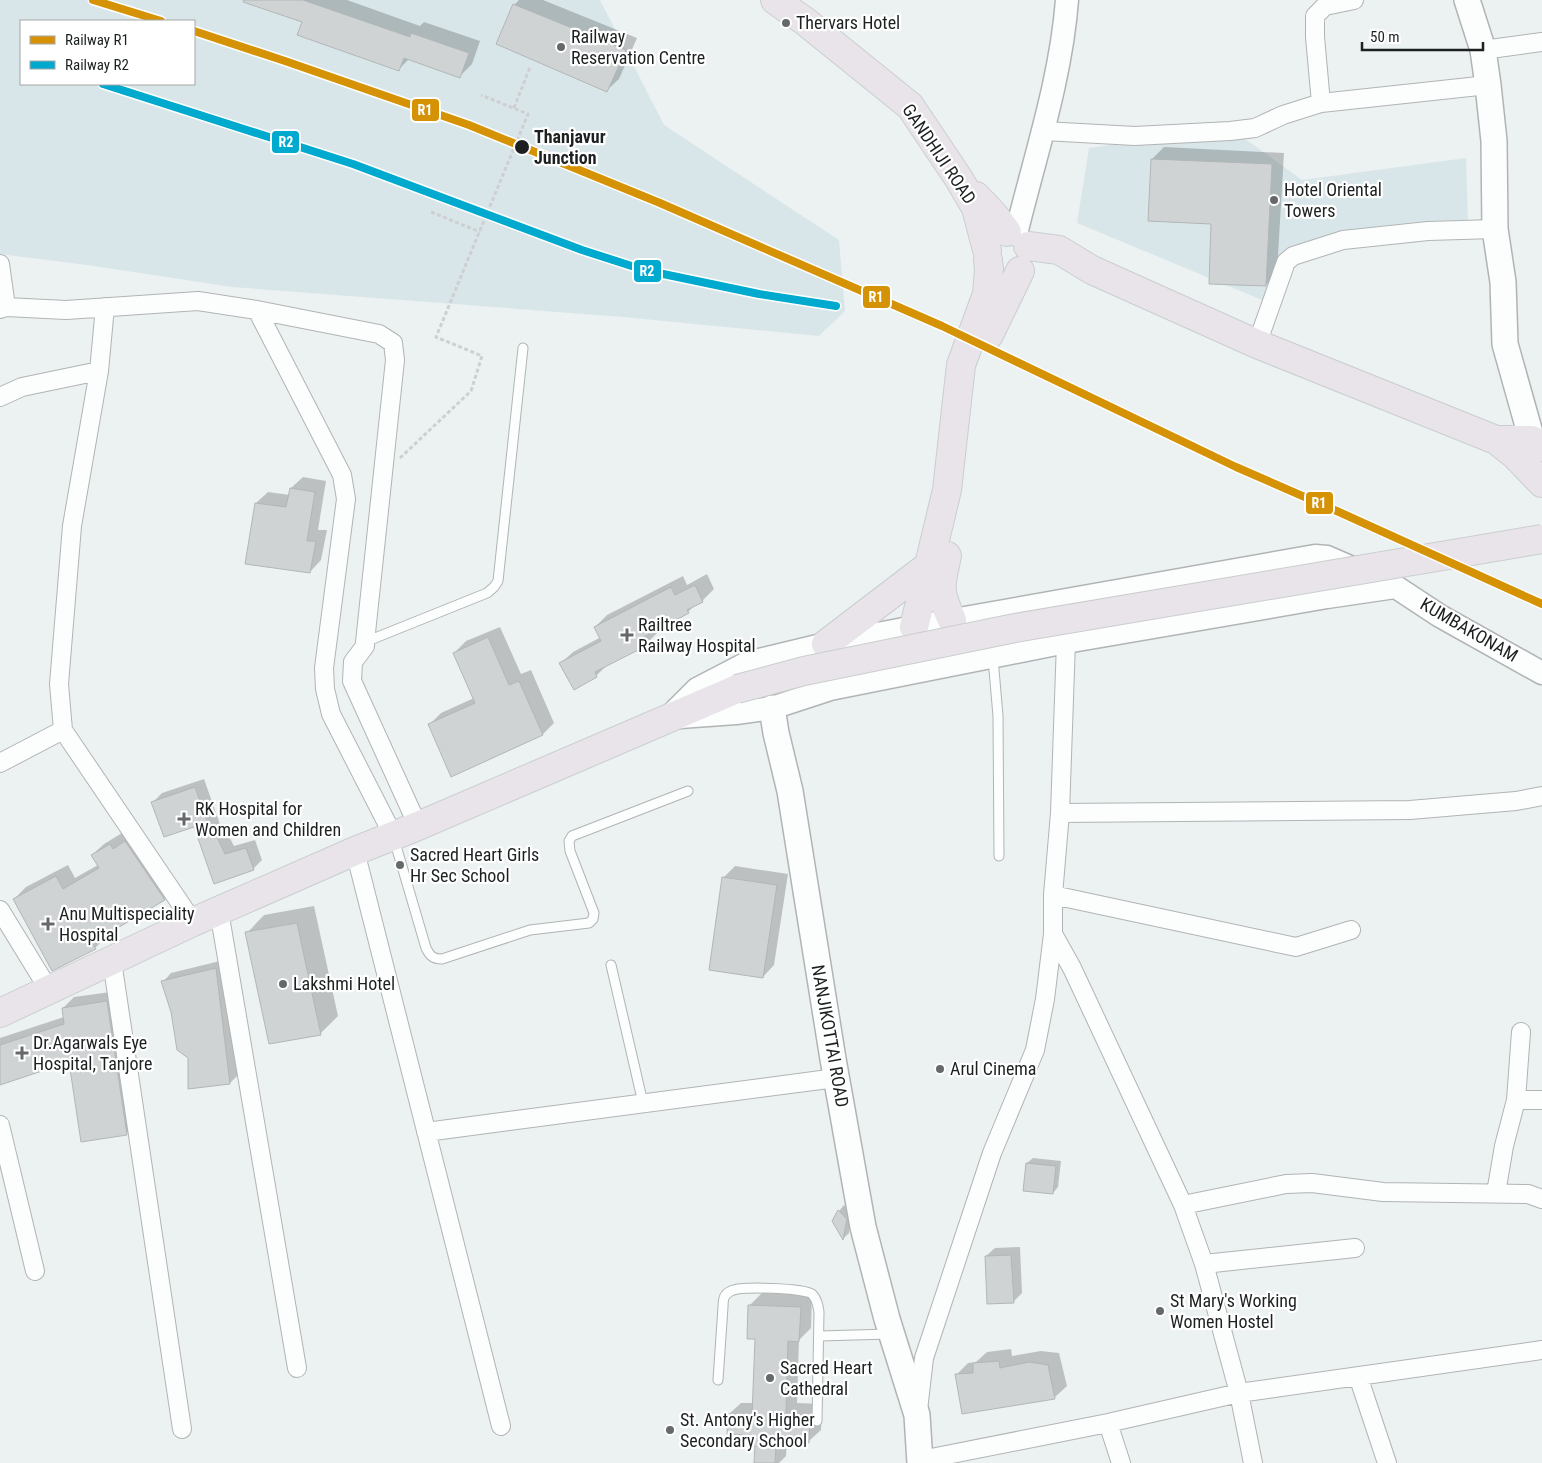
<svg xmlns="http://www.w3.org/2000/svg" width="1542" height="1463" viewBox="0 0 1542 1463" font-family="'Roboto Condensed',sans-serif">
<style>
.built{fill:#d9e6e9;fill-rule:evenodd}
.shadow{fill:#0003}
.building{fill:#cfd3d4;stroke:#b2b6b6}
.lines{fill:none;stroke-linecap:round;stroke-linejoin:round}
.service-casing{stroke:#b1b4b5;stroke-width:11}
.minor-casing{stroke:#b1b4b5;stroke-width:20}
.tertiary-casing{stroke:#b1b4b5;stroke-width:25}
.secondary-casing{stroke:#b1b4b5;stroke-width:28}
.primary-casing{stroke:#cacece;stroke-width:30}
.path{stroke:#cecfd0;stroke-width:3;stroke-dasharray:4 2.5;stroke-linecap:butt}
.service{stroke:#fcfdfd;stroke-width:9}
.minor{stroke:#fcfdfd;stroke-width:18}
.tertiary{stroke:#fcfdfd;stroke-width:22}
.secondary{stroke:#fcfdfd;stroke-width:25}
.primary{stroke:#e9e4e9;stroke-width:28}
.primary-bridge-casing{stroke:#cacece;stroke-width:30;stroke-linecap:butt}
.primary-bridge{stroke:#e9e4e9;stroke-width:28}
.rail-1-casing{stroke:#fff;stroke-width:11}
.rail-2-casing{stroke:#fff;stroke-width:11}
.rail-1{stroke:#d69205;stroke-width:8}
.rail-2{stroke:#00a9ce;stroke-width:8}
.poi-dot{fill:#65696a;stroke:#fff;stroke-width:2}
.stop-dot{fill:#1c2021;stroke:#fff;stroke-width:2}
.labels{text-anchor:middle;stroke-width:4.5;stroke-linejoin:round;paint-order:stroke}
.poi-label{font-size:18px;fill:#1c2021;stroke:#fff;text-anchor:start}
.stop-label{font-size:18px;font-weight:bold;fill:#1c2021;stroke:#fff;text-anchor:start}
.street-label{font-size:18px;fill:#1c2021;stroke:#fff}
.line-badge{stroke:#fff;stroke-width:2}
.badge-label{font-size:14px;text-anchor:middle;font-weight:bold;fill:#fff}
</style>
<rect width="100%" height="100%" fill="#ecf1f2"/>
<path class="built" d="M0,0H600L664,125L839,240L845,311L819,336L623,317L232,287L87,265L0,254ZM21,21H194V84H21Z
M1244,138L1302,180L1466,158L1468,220L1429,221L1380,226L1334,233L1284,254L1262,300L1077,223L1089,148L1152,139Z"/>
<path class="shadow" d="M242,0H347L420,26L424,22L480,41L472,64L460,76L410,58L399,69L303,22Z
M519,0H543L637,38L619,79L607,90L514,5Z
M1164,147L1284,153L1277,273L1266,285L1213,223L1152,159Z
M303,477L326,481L318,530H327L321,560L310,572L256,503L268,492L290,495L291,488Z
M707,574L714,589L702,601L696,604L688,612L655,629L657,633L645,645L608,664L596,676L561,663L573,652L601,637L595,627L607,615L683,576L687,585Z
M500,627L521,674L531,670L554,723L543,734L429,725L441,713L474,698L454,653L466,641Z
M204,779L222,830L225,829L234,846L255,840L262,860L253,869L215,883L195,825L153,802L162,793Z
M138,830L176,887L164,899L105,933L107,936L95,948L14,899L26,887L68,865L75,878L98,865L92,855L104,844L122,833L125,838Z
M735,866L788,874L774,965L763,977L723,878Z
M314,906L338,1016L320,1034L247,933L264,915Z
M224,960L239,1074L230,1083L189,1058L163,982L171,973Z
M118,991L137,1123L126,1134L70,1061L0,1081V1038L64,1017L63,1008L74,997Z
M1033,1158L1061,1161L1058,1187L1053,1193L1027,1163Z
M844,1205L852,1213L849,1233L844,1238L833,1221L839,1211Z
M1020,1247L1022,1293L1013,1302L986,1256L995,1248Z
M762,1293L812,1295L811,1328L799,1340L797,1403L822,1404L821,1430L809,1441H787L786,1456L779,1463H755L756,1445L751,1434L729,1414L741,1403H754L756,1338L750,1305Z
M1011,1349L1012,1356L1041,1351L1059,1353L1067,1386L1055,1397L963,1413L957,1374L968,1363L976,1362L987,1352Z"/>
<path class="building" d="M244,0H303L410,37L411,33L469,53L460,78L404,58L399,71L297,35L302,22L243,2Z
M513,4L626,50L607,92L496,44Z
M1151,159L1272,164L1266,286L1209,284L1211,224L1148,221Z
M290,488L315,492L307,541H316L310,573L245,564L255,503L286,507Z
M695,585L703,602L687,610L689,613L642,638L646,646L595,672L597,677L574,690L559,663L601,641L594,627L671,587L675,595Z
M488,637L509,685L519,681L543,735L451,777L428,724L475,703L453,653Z
M195,787L213,838L217,837L225,854L246,848L254,870L214,884L194,827L164,837L151,802Z
M125,841L165,900L92,943L96,949L52,971L13,899L56,876L63,889L99,868L91,855L110,844L113,849Z
M722,877L777,885L763,978L709,970Z
M297,923L321,1035L269,1044L245,932Z
M216,968L230,1084L188,1089V1058L177,1050L171,1012L161,981Z
M107,1001L127,1135L81,1142L69,1062L0,1085V1045L64,1024L62,1008Z
M1026,1163L1056,1166L1053,1194L1023,1191Z
M838,1210L847,1219L843,1240L832,1221Z
M1011,1255L1014,1303L987,1304L985,1256Z
M748,1305L801,1307L799,1342L788,1341L786,1414L810,1415L809,1443L782,1442V1447H776L775,1463H754L755,1446H749L750,1435L727,1434L728,1414L752,1415L755,1339H747Z
M999,1361L1000,1368L1029,1362L1048,1365L1055,1399L962,1414L955,1374L973,1373V1363Z"/>
<g class="lines">
<g class="service-casing">
<path id="service" d="M365,642L487,593L494,587L498,581L523,348
M993,658L998,716L999,856
M394,839L426,948C430,956 433,959 442,959L530,930L589,923L593,919L594,913L570,851L569,841L572,836L688,791
M611,965L643,1103
M820,1336L889,1334
M718,1380L723,1307C723,1299 724,1294 731,1291C741,1286 804,1288 812,1294C817,1299 818,1305 819,1312L817,1421"/>
</g>
<g class="minor-casing">
<path id="minor" d="M1354,0L1325,6L1315,16V37L1321,103L1488,85
M1483,50L1542,42
M1044,131L1135,136L1230,131L1255,128L1283,115L1321,103
M0,264L6,307
M105,307L99,371L72,526L59,684L63,730L193,922
M0,309L6,307L66,310L198,301L257,310L379,334L393,343L395,360L365,642V646L353,662L352,681L418,826
M257,310L342,475L346,499L324,668L325,689L331,714L393,835
M1257,344L1286,262L1293,256L1343,240L1428,231L1495,229
M0,397L22,387L99,371
M0,763L63,730
M1060,813L1410,810L1516,801L1542,796
M355,851L501,1426
M1053,895L1296,947L1351,930
M0,910L49,990
M219,911L297,1368
M1053,934L1072,968L1183,1205L1204,1264L1239,1393L1253,1463
M112,961L182,1429
M1516,1100H1542
M0,1125L35,1271
M426,1132L836,1078
M1496,1193L1504,1146L1516,1100L1521,1032
M1183,1205L1286,1184L1312,1183L1383,1192L1528,1194L1542,1199
M1204,1264L1355,1248
M1358,1376L1387,1463
M918,1410L924,1358L992,1153L1035,1050L1045,999L1053,934V895L1060,813L1066,642L1063,630
M1108,1423L1121,1463
M921,1460L1108,1423L1239,1393L1542,1350"/>
</g>
<g class="tertiary-casing">
<path id="tertiary" d="M1016,234C1035,156 1061,79 1067,0
M672,714L697,689L747,663L826,644L914,627L1315,556L1327,557L1396,587L1440,616L1542,673
M680,717L736,713L772,708L830,689L1066,642L1327,597L1395,587"/>
</g>
<g class="secondary-casing">
<path id="secondary" d="M1467,0L1483,50L1488,85L1494,141L1495,229L1503,282L1505,344L1532,440
M772,708L776,733L790,791L833,1059L863,1227L887,1319L917,1415L920,1463"/>
</g>
<g class="primary-casing">
<path id="primary" d="M775,0L806,22L910,106L959,179L976,208L987,250
M976,196L994,215L1007,232
M1028,246L1059,250L1092,270L1257,344L1496,440L1515,455L1542,483
M989,335L1020,271
M1496,440H1532L1542,447
M947,556C940,587 938,590 952,620
M914,627L947,490L961,365L987,294L989,269L988,260
M826,644L928,566
M0,1013L193,922L355,851L418,826L737,689"/>
</g>
<path class="path" d="M514,108L530,67
M431,212L480,232
M400,458L471,391L482,356L436,337L528,114L481,95"/>
<use href="#service" class="service"/>
<use href="#minor" class="minor"/>
<use href="#tertiary" class="tertiary"/>
<use href="#secondary" class="secondary"/>
<use href="#primary" class="primary"/>
<g class="primary-bridge-casing">
<path id="primary-bridge" d="M737,689L804,671L1015,628L1542,539"/>
</g>
<use href="#primary-bridge" class="primary-bridge"/>
<g class="rail-1-casing">
<path id="rail-1" d="M93,0L161,21
M194,31L285,61L469,125L660,203L942,326L1236,467L1339,512L1542,604"/>
</g>
<g class="rail-2-casing">
<path id="rail-2" d="M103,84L353,164L582,250L644,270L759,294L836,306"/>
</g>
<use href="#rail-1" class="rail-1"/>
<use href="#rail-2" class="rail-2"/>
</g>
<g class="poi-dot">
<circle cx="786" cy="23" r="5"/>
<circle cx="561" cy="47" r="5"/>
<circle cx="1274" cy="200" r="5"/>
<path d="M624.5 627.5h5v5h5v5h-5v5h-5v-5h-5v-5h5z"/>
<path d="M181.5 811.5h5v5h5v5h-5v5h-5v-5h-5v-5h5z"/>
<circle cx="400" cy="865" r="5"/>
<path d="M45.5 916.5h5v5h5v5h-5v5h-5v-5h-5v-5h5z"/>
<circle cx="283" cy="984" r="5"/>
<path d="M19.5 1045.5h5v5h5v5h-5v5h-5v-5h-5v-5h5z"/>
<circle cx="940" cy="1069" r="5"/>
<circle cx="1160" cy="1311" r="5"/>
<circle cx="770" cy="1378" r="5"/>
<circle cx="670" cy="1430" r="5"/>
</g>
<circle class="stop-dot" cx="522" cy="147" r="8"/>
<g class="labels">
<g class="poi-label">
<text x="796" y="29">Thervars Hotel</text>
<text x="571" y="43">Railway<tspan x="571" dy="21">Reservation Centre</tspan></text>
<text x="1284" y="196">Hotel Oriental<tspan x="1284" dy="21">Towers</tspan></text>
<text x="638" y="631">Railtree<tspan x="638" dy="21">Railway Hospital</tspan></text>
<text x="195" y="815">RK Hospital for<tspan x="195" dy="21">Women and Children</tspan></text>
<text x="410" y="861">Sacred Heart Girls<tspan x="410" dy="21">Hr Sec School</tspan></text>
<text x="59" y="920">Anu Multispeciality<tspan x="59" dy="21">Hospital</tspan></text>
<text x="293" y="990">Lakshmi Hotel</text>
<text x="33" y="1049">Dr.Agarwals Eye<tspan x="33" dy="21">Hospital, Tanjore</tspan></text>
<text x="950" y="1075">Arul Cinema</text>
<text x="1170" y="1307">St Mary's Working<tspan x="1170" dy="21">Women Hostel</tspan></text>
<text x="780" y="1374">Sacred Heart<tspan x="780" dy="21">Cathedral</tspan></text>
<text x="680" y="1426">St. Antony's Higher<tspan x="680" dy="21">Secondary School</tspan></text>
</g>
<g class="stop-label">
<text x="534" y="143">Thanjavur<tspan x="534" dy="21">Junction</tspan></text>
</g>
<g class="street-label">
<text transform="translate(939 154) rotate(56)" y="6">GANDHIJI ROAD</text>
<text transform="translate(1469 630) rotate(30)" y="6">KUMBAKONAM</text>
<text transform="translate(830 1036) rotate(80)" y="6">NANJIKOTTAI ROAD</text>
</g>
</g>
<g class="line-badge">
<rect x="411" y="98" width="29" height="24" rx="5" fill="#d69205"/>
<rect x="271" y="130" width="29" height="24" rx="5" fill="#00a9ce"/>
<rect x="633" y="259" width="29" height="24" rx="5" fill="#00a9ce"/>
<rect x="862" y="285" width="29" height="24" rx="5" fill="#d69205"/>
<rect x="1305" y="491" width="29" height="24" rx="5" fill="#d69205"/>
</g>
<g class="badge-label">
<text x="425" y="115">R1</text>
<text x="286" y="147">R2</text>
<text x="647" y="276">R2</text>
<text x="876" y="302">R1</text>
<text x="1319" y="508">R1</text>
</g>
<rect x="20" y="20" width="175" height="65" fill="#ffffff" stroke="#a4a6a6"/>
<rect x="30" y="36" width="25" height="8" fill="#d69205" stroke="#a4a6a6"/>
<text x="65" y="45" font-size="15" fill="#1c2021">Railway R1</text>
<rect x="30" y="61" width="25" height="8" fill="#00a9ce" stroke="#a4a6a6"/>
<text x="65" y="70" font-size="15" fill="#1c2021">Railway R2</text>
<path d="M1362 42v8h121v-8" fill="none" stroke="#1c2021" stroke-width="2.5"/>
<text x="1370" y="42" font-size="15" fill="#1c2021" stroke="#ffffff" stroke-width="4" paint-order="stroke">50 m</text>
</svg>
